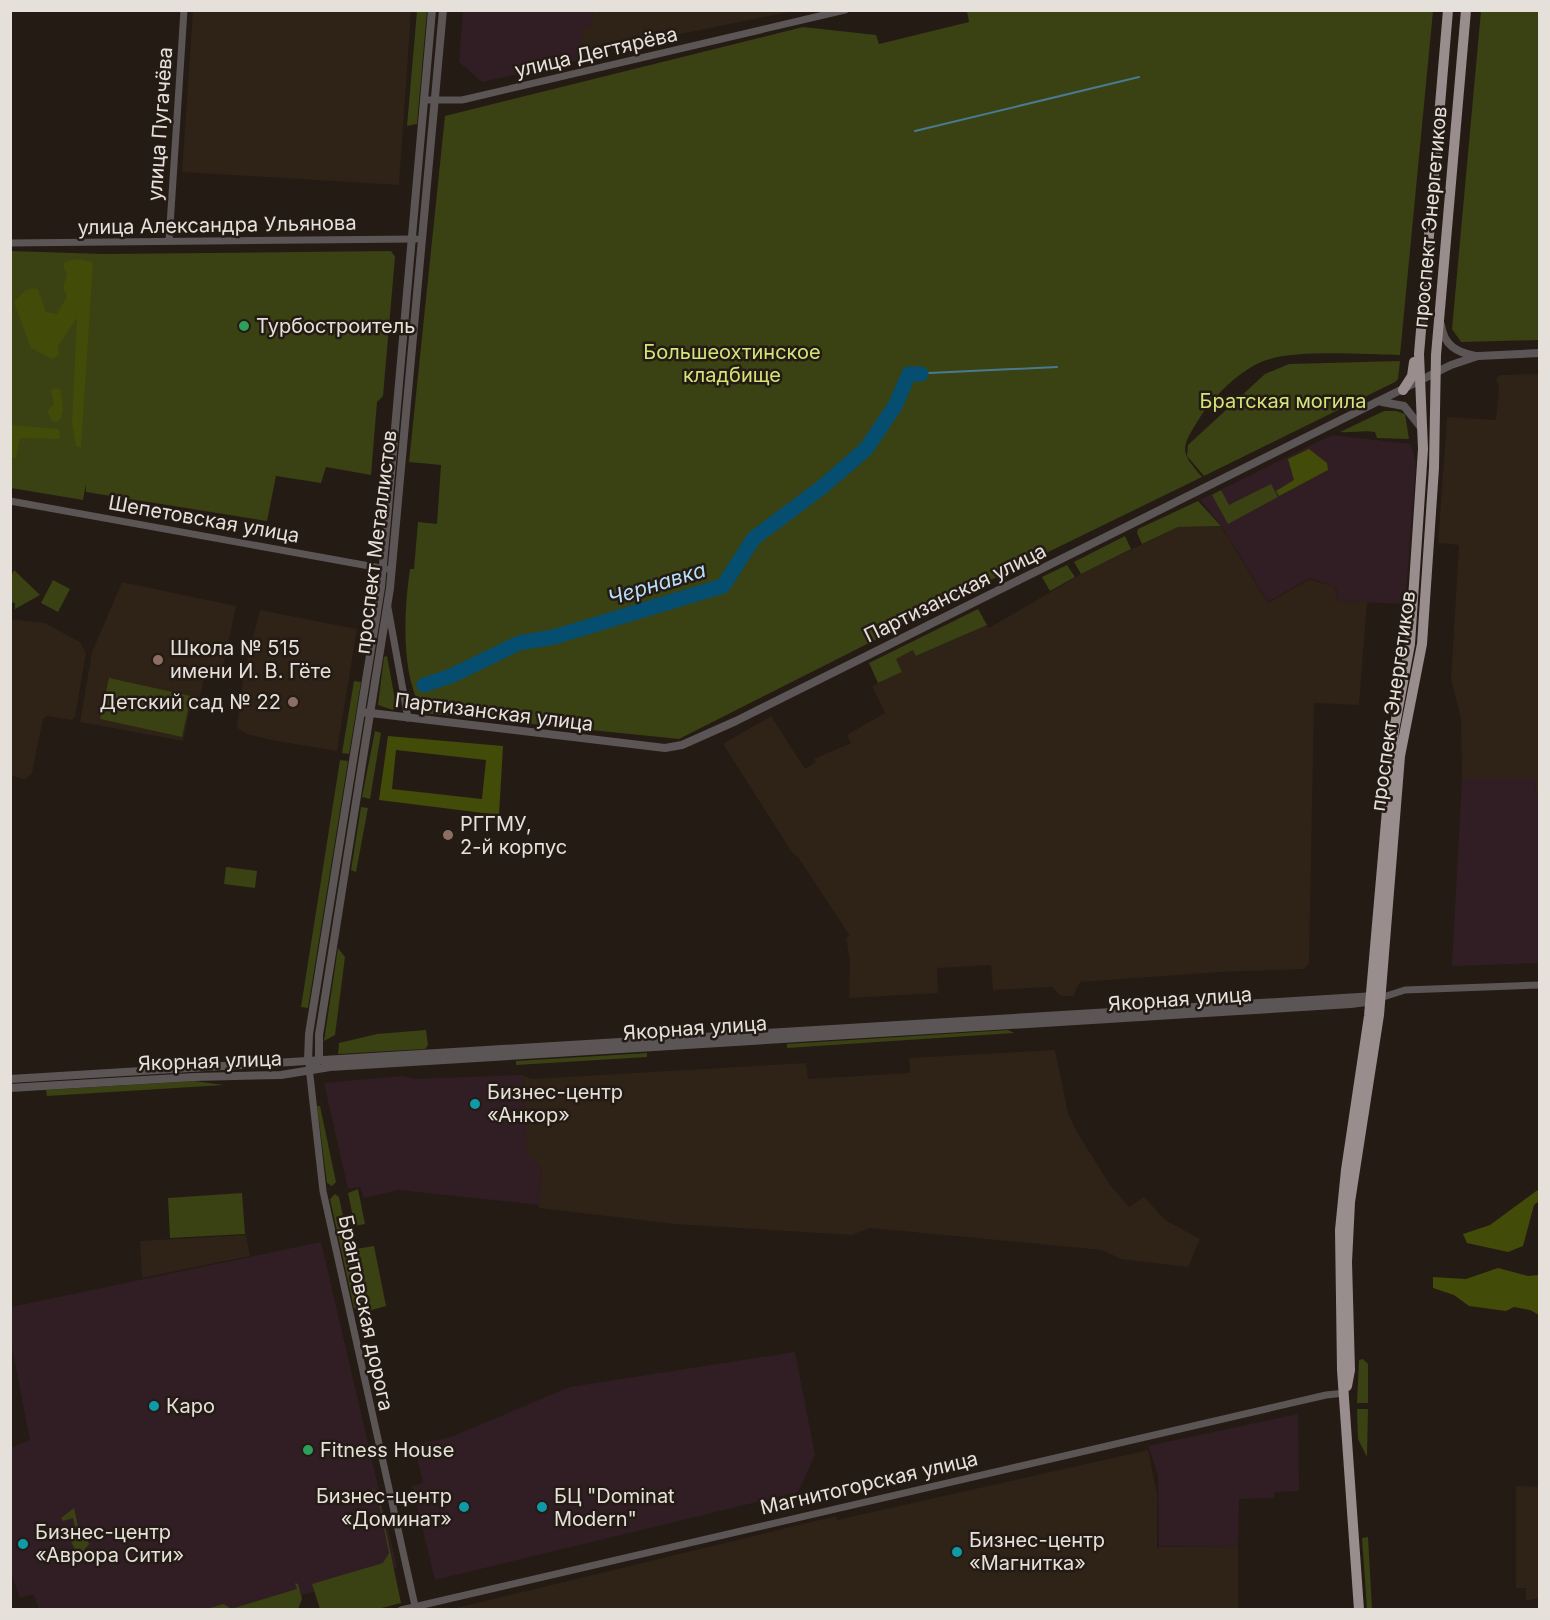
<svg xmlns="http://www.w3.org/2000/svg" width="1550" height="1620" viewBox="0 0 1550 1620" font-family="Inter,sans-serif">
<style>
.commercial{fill:#311e24}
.built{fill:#2f2217}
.green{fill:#3a4113}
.forest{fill:#434b09;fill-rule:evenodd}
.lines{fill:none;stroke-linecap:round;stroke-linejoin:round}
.stream{stroke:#487a90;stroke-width:2}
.river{stroke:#054e70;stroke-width:15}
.minor{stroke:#5b5555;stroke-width:7}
.tertiary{stroke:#5b5555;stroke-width:8}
.primary{stroke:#9a8d8d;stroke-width:10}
.leisure-dot{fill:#2e9e5b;stroke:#241b15;stroke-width:2}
.education-dot{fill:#8d6e63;stroke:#241b15;stroke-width:2}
.culture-dot{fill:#0f9aa8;stroke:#241b15;stroke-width:2}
.labels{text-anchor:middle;stroke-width:5;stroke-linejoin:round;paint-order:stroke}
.street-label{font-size:20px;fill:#e6e0db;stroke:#241b15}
.poi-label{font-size:20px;fill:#e6e0db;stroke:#241b15;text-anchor:start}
.park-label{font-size:20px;fill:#d3e577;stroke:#241b15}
.water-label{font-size:21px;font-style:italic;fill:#b8dff9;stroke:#241b15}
</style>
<rect width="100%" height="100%" fill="#241b15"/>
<path class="commercial" d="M463,11H593L590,28L584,27L577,61L482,82L459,62Z
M1332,435L1411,444L1416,463L1405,604L1338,601L1336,587L1310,578L1268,602L1221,525L1200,500Z
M1462,779H1535L1536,793L1540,794L1539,963L1452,966Z
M523,1075L525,1120L542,1167L540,1205L399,1190L364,1198L360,1187L348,1189L324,1083L403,1076L414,1079Z
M321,1242L397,1567L252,1610L39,1609L34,1594L20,1598L11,1573V1448L30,1440L11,1343V1307Z
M795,1352L815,1455L798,1492L435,1580L412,1486L423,1483L414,1445L451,1437L570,1387Z
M1298,1414L1299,1491L1274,1492V1498L1239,1499L1238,1547L1159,1546L1158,1475L1148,1446Z"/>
<path class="built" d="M193,11H411L399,185L182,172Z
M593,11V10L794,11L592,52L591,58L577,61L584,27L590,28Z
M1539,374L1540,794H1536L1535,779H1462L1461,718L1451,680L1459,545L1438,543L1447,417L1496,420L1499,388L1496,379L1500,375Z
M1221,526L1268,603L1310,579L1335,587L1338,601L1367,602L1359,705L1314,703L1309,964L1304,969L1220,972L1080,982L1073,996H1061L1052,987L993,990L991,965L937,968L938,993L849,998L850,961L846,938L850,936L798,857L793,854L723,744L771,716L805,769L816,762L814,759L851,743L847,735L885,713L872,686L902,672L895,659L913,650L917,656L987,625L989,628L1081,574L1178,527Z
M122,582L236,606L223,669L212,668L210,675L205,674L200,697L192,699L183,741L80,722L92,652Z
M260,610L357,629L337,751L271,740L247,734L237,728L244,671Z
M11,619L45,623L80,642L86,653L75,717L72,720L46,716L43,719L32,773L25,780L11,775Z
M1055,1050L1068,1113L1077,1132L1110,1185L1129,1207L1144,1197L1165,1220L1200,1239L1188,1267L1121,1259L1102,1250L870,1228L852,1235L675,1224L539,1208L542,1168L527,1154L523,1075L531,1079L806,1063L808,1079L910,1073L909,1058Z
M246,1235L250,1256L142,1278L140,1241Z
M1148,1450L1157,1494V1547H1238V1609H452L836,1516L837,1520Z
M1516,1486L1539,1487V1598L1526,1601V1588H1516Z"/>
<path class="green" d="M417,11H427L417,124L407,126Z
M967,11H1433L1400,355C1363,355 1290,348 1259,363C1237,373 1211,399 1199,419C1181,448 1179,451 1202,477L882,633L883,636L679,739L424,713C400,677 404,610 410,569H414L418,522L437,524L441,465L409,462L445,116L803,27L876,35L879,44L969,22Z
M1481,11H1539V340L1461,342L1452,329Z
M10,251L104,254L391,251L395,257L383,396L377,402L371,475L326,467L321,483L276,476L267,521L86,492V484L83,500L11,488Z
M1400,361L1398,379L1395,382L1204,476L1187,456L1188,445L1265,374L1289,364Z
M1384,411H1396L1405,414L1409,439L1377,438L1375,432C1361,430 1355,433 1340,432Z
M1271,484L1278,497L1228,524L1212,495L1221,490L1229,505Z
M1198,501L1221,526L1178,527L1142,544L1137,533L1138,529Z
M1125,536L1131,549L1081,574L1074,562Z
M1067,565L1075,577L1050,591L1042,577Z
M14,570L40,595L15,609V603L10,602L11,577Z
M53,580L70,589L58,612L41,603Z
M978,609L987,625L916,656L913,650L896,659L902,672L878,683L869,663Z
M387,656L396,705L393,710L378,705L384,657Z
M109,678L191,696L182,737L100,719Z
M354,681L361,682L349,754L342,753Z
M375,731L381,733L370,799L362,797Z
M340,760L348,761L308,1008L301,1007Z
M361,807L368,808L356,872L351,870Z
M226,867L257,871L255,888L224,884Z
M338,948L345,957L335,1035L324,1041Z
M426,1030L428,1045L425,1049L338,1054L339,1043L377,1034Z
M1008,1030L1014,1033L787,1048V1044Z
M647,1053V1057L516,1065V1061Z
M194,1081L224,1085L47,1096L46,1090Z
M317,1106H320L336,1182L332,1186L327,1183Z
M358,1189L365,1224L355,1226L348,1193Z
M242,1193L245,1234L170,1238L168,1198Z
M335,1194L339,1197L350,1250L374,1246L386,1306L361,1313L354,1308L330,1199Z
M1363,1359L1368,1364V1403H1357L1359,1360Z
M1357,1409H1368L1367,1457L1358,1439Z
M371,1487L378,1493L401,1603L378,1609H320L312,1584L383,1563L389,1553L377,1494Z
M74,1508L79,1531L85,1530L89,1544L84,1550L92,1557L80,1560L67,1533L76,1530L73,1518L63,1521L61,1518Z
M1368,1537L1372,1609H1367L1362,1538Z
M295,1583L298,1584L302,1599L298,1609H206L224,1604L231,1609L297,1589Z"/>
<path class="forest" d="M77,259L93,262L81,448L76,446L72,423L77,318L58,346L59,355L53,359L31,348L14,302C22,294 26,286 38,289L46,312L57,314L67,296L63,288L67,274L63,267L65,262Z
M55,388L60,389C62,400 66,413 58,422H53L47,411L54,404L51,390Z
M11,425L59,429L60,439L20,438L16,458H11Z
M1309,449L1327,463L1328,470L1279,496L1276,491L1294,480L1288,459Z
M388,736L503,746L499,815L379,800ZM396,750L486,760L482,799L392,789Z
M1539,1189V1201L1534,1205L1523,1246L1508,1252L1467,1243L1463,1234L1490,1225Z
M1498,1268L1528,1276L1539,1275V1315L1530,1310L1514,1307L1506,1311L1469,1306L1454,1295L1433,1288V1277L1466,1279Z"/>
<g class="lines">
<path class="stream" d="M915,131L1139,77
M929,373L1057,367"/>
<path class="river" d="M424,685L451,676L519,643L554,637L723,586L754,538L821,488L866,449L895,406L909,374H921"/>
<path class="minor" d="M425,100H462L845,10
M169,241L184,10
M10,243L416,239
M10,501L386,569
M388,608L408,718
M1380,998L1405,990L1540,985
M309,1067L323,1191L415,1606
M401,1610L1326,1395L1345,1393"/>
<path class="tertiary" d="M1441,325C1444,345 1456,352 1475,356
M1382,402L1404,406L1423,430
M362,712L665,748L682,745L736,721L1451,365L1478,356L1540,353
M308,1061L309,1034L381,587L432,10
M315,1064L319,1060V1035L390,588L443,10
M10,1079L1375,996
M10,1088L194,1077L281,1075L330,1067L1351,1004L1374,1001"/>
<path class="primary" d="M1403,390L1412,376L1414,362
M1347,1386L1350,1370L1347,1262L1350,1202L1379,1015L1400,756L1422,644L1434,468L1436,355L1466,10
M1359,1610L1342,1370L1340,1230L1346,1170L1369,1016L1394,730L1410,644L1423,449L1419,354L1448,10"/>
</g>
<g class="leisure-dot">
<circle cx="244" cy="326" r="6"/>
<circle cx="308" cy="1450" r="6"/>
</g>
<g class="education-dot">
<circle cx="158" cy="660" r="6"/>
<circle cx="293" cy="702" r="6"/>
<circle cx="448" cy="835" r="6"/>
</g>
<g class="culture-dot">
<circle cx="475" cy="1104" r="6"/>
<circle cx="154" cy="1406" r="6"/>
<circle cx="464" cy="1507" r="6"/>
<circle cx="542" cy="1507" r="6"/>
<circle cx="23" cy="1544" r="6"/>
<circle cx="957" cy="1552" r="6"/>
</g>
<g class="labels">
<g class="street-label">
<text transform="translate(596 52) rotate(-13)" y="7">улица Дегтярёва</text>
<text transform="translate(160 124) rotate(-86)" y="7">улица Пугачёва</text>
<text transform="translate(1430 217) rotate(-85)" y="7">проспект Энергетиков</text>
<text transform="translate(217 225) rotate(-1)" y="7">улица Александра Ульянова</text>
<text transform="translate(204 519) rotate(10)" y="7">Шепетовская улица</text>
<text transform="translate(376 542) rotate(-83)" y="7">проспект Металлистов</text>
<text transform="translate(955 593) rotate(-26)" y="7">Партизанская улица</text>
<text transform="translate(1393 701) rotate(-82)" y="7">проспект Энергетиков</text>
<text transform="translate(494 712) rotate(7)" y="7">Партизанская улица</text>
<text transform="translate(1180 999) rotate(-4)" y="7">Якорная улица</text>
<text transform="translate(695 1028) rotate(-4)" y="7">Якорная улица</text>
<text transform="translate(210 1061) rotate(-2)" y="7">Якорная улица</text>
<text transform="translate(366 1313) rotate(78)" y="7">Брантовская дорога</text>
<text transform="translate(869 1483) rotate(-13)" y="7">Магнитогорская улица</text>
</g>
<g class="poi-label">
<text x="256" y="333">Турбостроитель</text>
<text x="170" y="655">Школа № 515<tspan x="170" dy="23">имени И. В. Гёте</tspan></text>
<text x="281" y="709" text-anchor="end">Детский сад № 22</text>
<text x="460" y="831">РГГМУ,<tspan x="460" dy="23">2-й корпус</tspan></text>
<text x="487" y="1099">Бизнес-центр<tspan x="487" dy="23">«Анкор»</tspan></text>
<text x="166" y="1413">Каро</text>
<text x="320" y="1457">Fitness House</text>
<text x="452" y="1503" text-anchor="end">Бизнес-центр<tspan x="452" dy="23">«Доминат»</tspan></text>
<text x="554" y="1503">БЦ "Dominat<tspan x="554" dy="23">Modern"</tspan></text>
<text x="35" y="1539">Бизнес-центр<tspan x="35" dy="23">«Аврора Сити»</tspan></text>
<text x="969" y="1547">Бизнес-центр<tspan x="969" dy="23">«Магнитка»</tspan></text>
</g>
<g class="park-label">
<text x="732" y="359">Большеохтинское<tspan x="732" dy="23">кладбище</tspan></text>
<text x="1283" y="408">Братская могила</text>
</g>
<g class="water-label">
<text transform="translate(657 584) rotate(-17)" y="7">Чернавка</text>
</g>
</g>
<rect width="1550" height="1620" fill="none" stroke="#e6e0db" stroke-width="24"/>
</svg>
